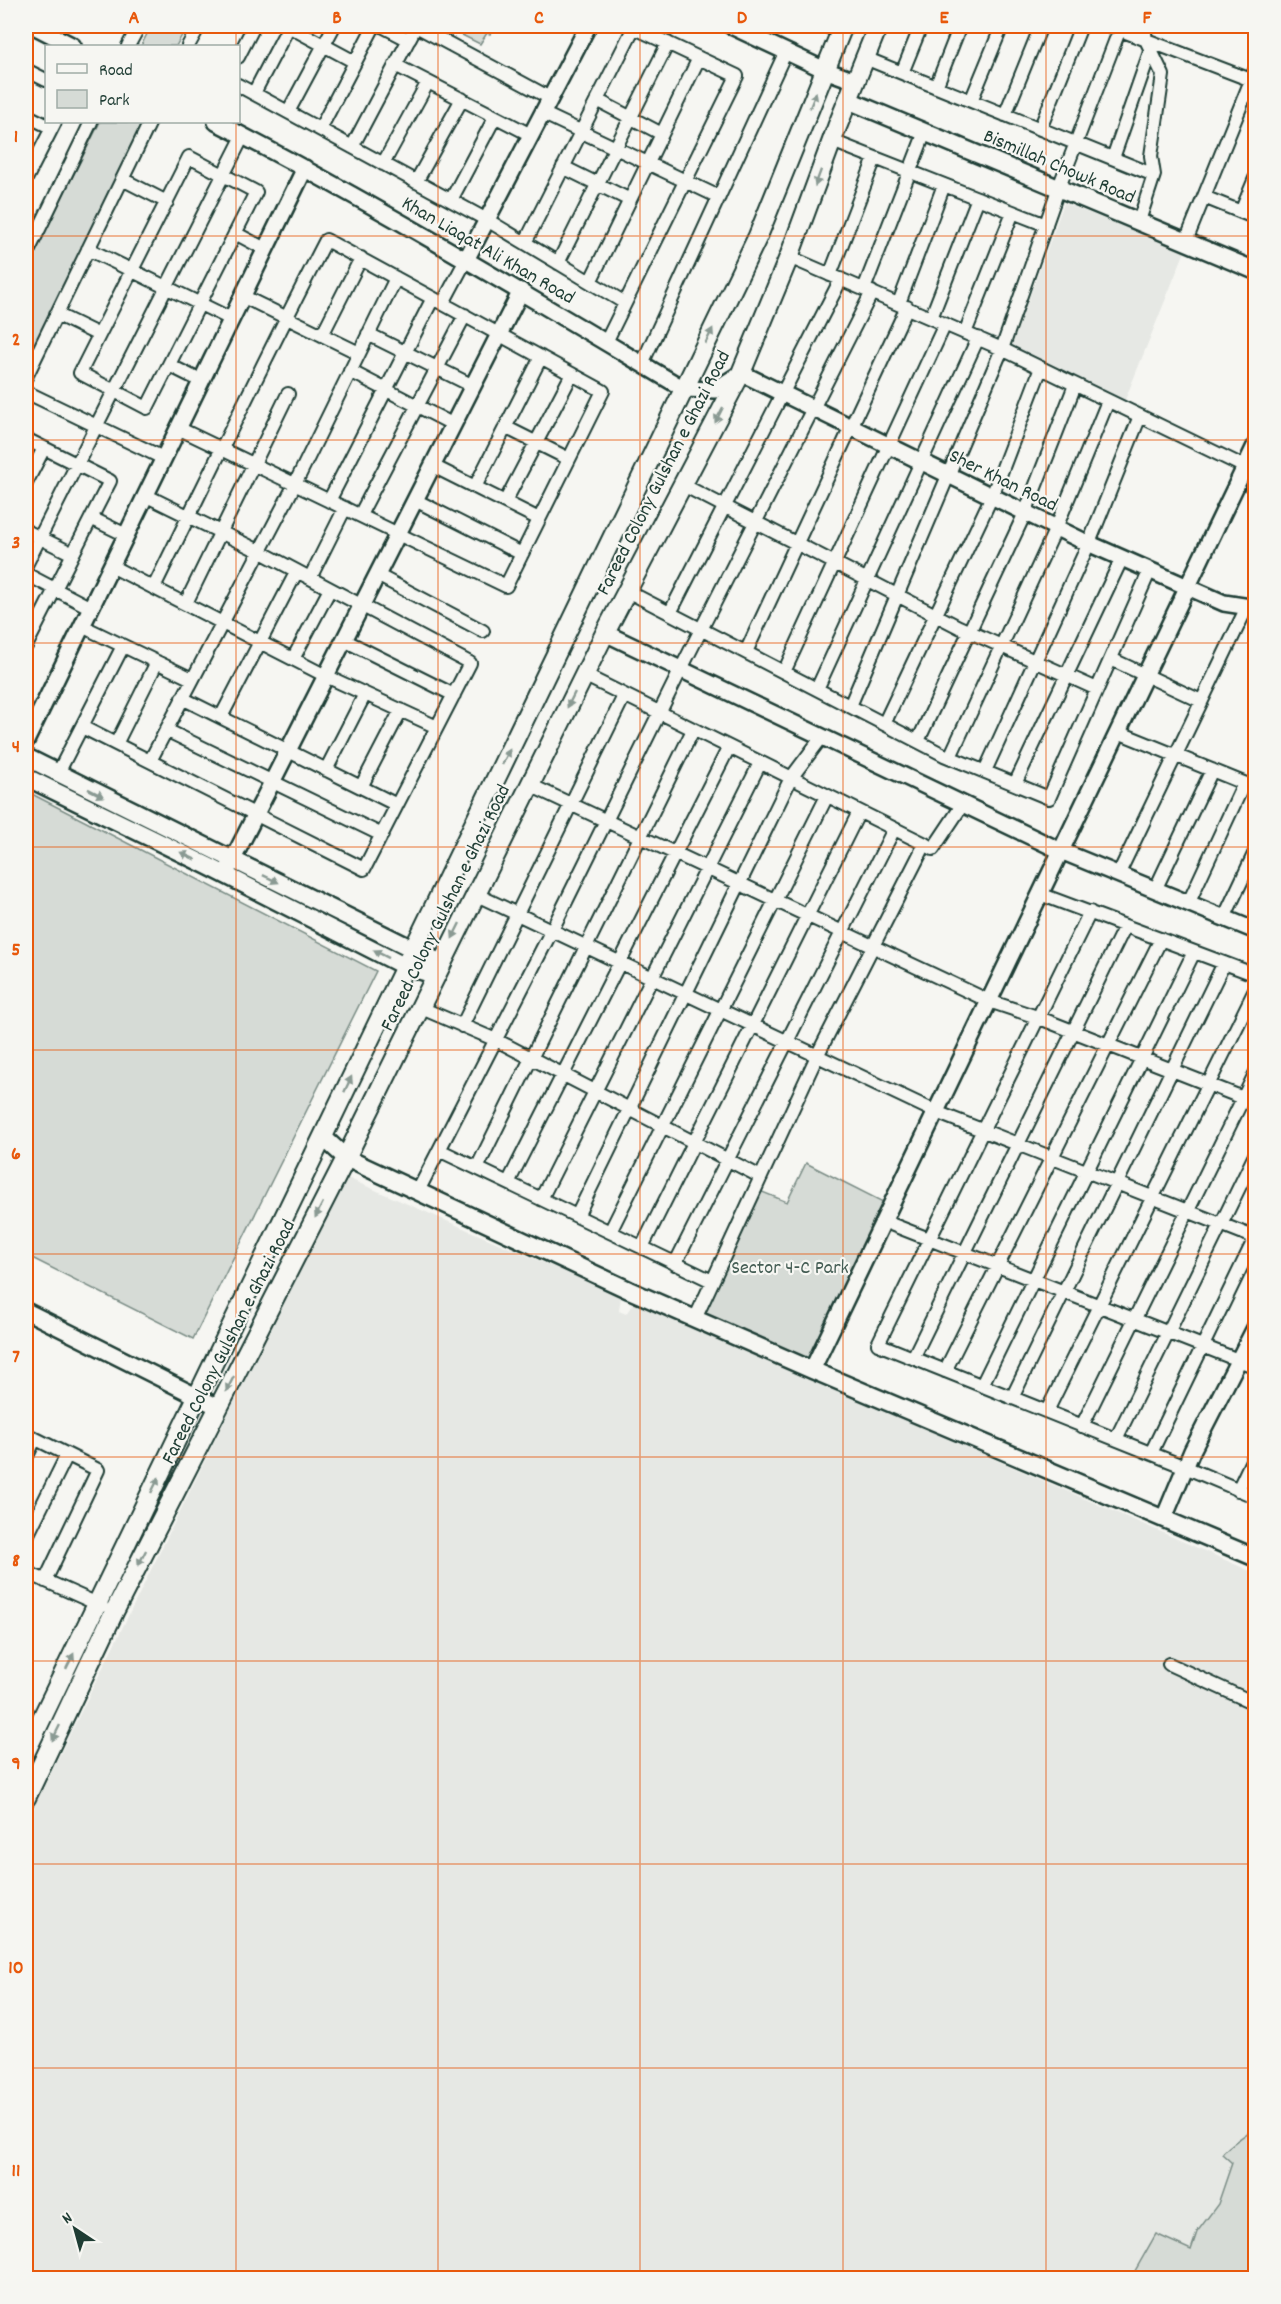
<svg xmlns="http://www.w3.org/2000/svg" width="1281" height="2304" viewBox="0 0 1281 2304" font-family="Dekko,sans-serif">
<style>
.built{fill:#e6e8e4}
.green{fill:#d6dbd6;stroke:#7a8c85;stroke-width:1.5}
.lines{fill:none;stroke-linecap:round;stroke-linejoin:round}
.minor-casing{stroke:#1f3d34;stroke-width:16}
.tertiary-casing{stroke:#1f3d34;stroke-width:20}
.secondary-casing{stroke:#1f3d34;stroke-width:21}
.primary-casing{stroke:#1f3d34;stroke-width:22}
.minor{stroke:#f6f6f2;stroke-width:12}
.tertiary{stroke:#f6f6f2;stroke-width:15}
.secondary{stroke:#f6f6f2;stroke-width:16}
.primary{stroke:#f6f6f2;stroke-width:18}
.oneway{fill:#8a9a93}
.grid{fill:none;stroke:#e8590c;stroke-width:1.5;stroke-opacity:0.55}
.labels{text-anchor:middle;stroke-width:4.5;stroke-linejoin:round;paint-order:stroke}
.street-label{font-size:20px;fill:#1f3d34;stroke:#f6f6f2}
.park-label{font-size:20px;fill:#445d54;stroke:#f6f6f2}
.neatline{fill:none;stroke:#e8590c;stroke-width:2}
.grid-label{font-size:20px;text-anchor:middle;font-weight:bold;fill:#e8590c}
</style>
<rect width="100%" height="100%" fill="#f6f6f2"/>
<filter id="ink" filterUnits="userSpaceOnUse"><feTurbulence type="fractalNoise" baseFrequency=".0167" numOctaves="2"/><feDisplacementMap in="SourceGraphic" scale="12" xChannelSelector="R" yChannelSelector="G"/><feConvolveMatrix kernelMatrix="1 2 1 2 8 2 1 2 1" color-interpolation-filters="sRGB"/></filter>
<g filter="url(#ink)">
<path class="built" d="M1064,203L1185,251L1125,400L1012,345Z
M345,1177L621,1296L619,1311L626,1314L634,1302L1255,1573V2278H26V1823Z"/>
<path class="green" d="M151,26H187L176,46H141Z
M444,26H496L490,34L487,33L480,44Z
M100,122H149L26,372V270Z
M26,791L376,971L193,1339L26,1255Z
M806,1163L891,1206L812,1370L695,1319L755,1189L787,1202Z
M1255,2128V2278H1131L1156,2234L1191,2250L1197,2232L1218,2204L1232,2163L1222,2154C1229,2145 1245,2135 1255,2128Z"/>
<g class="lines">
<g class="minor-casing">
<path id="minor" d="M288,26L355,62
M382,26L409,40
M416,26L550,98
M826,26L840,32
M1110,26L1251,80
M128,46L139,26
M188,46L199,26
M238,57L254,26
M865,58L1154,175
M395,65L531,135
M26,70L46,80
M902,73L921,26
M238,85L487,220L625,303
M936,87L960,26
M254,93L289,26
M597,100L662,134
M971,101L1002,26
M288,112L334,26
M542,113L719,197
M26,115L52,128
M1005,115L1041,26
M320,129L374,26
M1040,129L1081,26
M832,141L1046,225
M352,147L416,26
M189,157L256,192L147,408L80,373Z
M1113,158L1151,49
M383,164L428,82
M563,167L630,200
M26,179L55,122
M122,179L167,202
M416,182L462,99
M1204,197L1256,218
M451,200L495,117
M1241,212L1256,176
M1139,221L1154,175L1151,156L1163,75L1146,40L1144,26
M235,233L265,249
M1186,241L1256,68
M525,243L634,27
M88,249L231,319
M26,256L91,122
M789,257L1002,349L1245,467
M558,263L668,43
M830,275L875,158
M590,282L699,58
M864,289L925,132
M242,296L359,353
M443,303L467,258
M899,303L944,185
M56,314L99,335
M931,318L978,198
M965,333L1013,212
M368,334L473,386
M322,335L361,258
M606,342L737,76L631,26
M642,364L786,51
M169,365L201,381
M350,371L454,425
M26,377L150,122
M26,392L163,458
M505,427L569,459
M26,439L110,481L26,646
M433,466L539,519
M26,483L44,448
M683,485L959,627L1097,689
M475,487L541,357
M415,500L522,554
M329,501L433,298
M505,502L572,374
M360,515L465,315
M91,518L126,535
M26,531L73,554
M26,565L243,136
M111,566L326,676L437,727
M26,574L91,608
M377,575L483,631
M310,578L345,508
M154,587C211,471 267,354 326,240L603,391L506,586C397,533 288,480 178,428
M627,591L944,755L1049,798L1150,570
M186,603L288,394
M670,613L841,279
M82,626L192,679
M344,640L454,695
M746,652L907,307
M293,659L330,589
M1111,659L1201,701
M784,672L945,324
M584,675L925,844
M817,689L978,338
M182,698L397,805
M850,706L1002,349L1059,187L1121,26
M221,717L297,571
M884,724L992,496L1041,368
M82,727L364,869L470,663L259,551L145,495
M166,730L382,835
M1118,732L1256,788
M918,741L1025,513L1075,385
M116,744L157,662
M950,757L1056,528L1108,401
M150,761L295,484L396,278
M326,770L365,694
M985,771L1089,543L1140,416
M58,773L123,646
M1015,784L1122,558
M530,785L989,1001L1037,1017L1256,1103
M361,787L401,710
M1118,875L1247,607
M1155,890L1212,770
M475,894L936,1112L1256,1238
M1040,894L1256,975
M1188,904L1244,783
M1090,912L878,1344L1185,1467L1256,1497
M1224,918L1256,850
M419,1007L496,1040L761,1177
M462,1026L624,696
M439,1150L712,1281
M477,1168L693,730
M508,1183L729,747
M417,1193L552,930L681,669L872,292
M541,1199L760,763
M577,1216L791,778L822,737
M883,1221L1256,1367
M610,1232L827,796
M642,1247L859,812
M675,1264L894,829
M695,1319L817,1056L925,844L933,849L963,804
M913,1358L1125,926
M945,1371L1161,939
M982,1385L1194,952
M1012,1398L1224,963
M1047,1411L1256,988
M1082,1426L1256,1072
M26,1434L98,1470L45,1581
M1116,1439L1256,1153
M1151,1453L1256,1236
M26,1458L35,1439
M1238,1490L1256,1452
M26,1538L67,1455
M26,1572L102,1606
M1169,1664L1256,1704"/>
</g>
<g class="tertiary-casing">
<path id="tertiary" d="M34,26L73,46
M731,26L825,70L855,81
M216,122C376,204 529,297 684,389L715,390L741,373L1081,540L1224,603L1256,608
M467,258L588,26
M605,633L1061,851L1256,931
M26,741L305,168
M228,869L521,291
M26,1311L218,1407
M812,1370L1256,444
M1164,1518L1192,1451L1256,1326"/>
</g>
<g class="secondary-casing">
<path id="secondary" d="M848,100L1256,271
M26,757L441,963
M26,777L208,866L404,966L435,975
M323,1137L346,1158L629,1290L812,1370L1256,1558"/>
</g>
<g class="primary-casing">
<path id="primary" d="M26,1751L758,236L843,26
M26,1798L114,1612L346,1158L605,633L741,373L789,257L837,127L878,26"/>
</g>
<use href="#minor" class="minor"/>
<use href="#tertiary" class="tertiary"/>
<use href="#secondary" class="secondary"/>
<use href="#primary" class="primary"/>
</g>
<defs><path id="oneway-solid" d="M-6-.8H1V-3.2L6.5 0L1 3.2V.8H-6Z" transform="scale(1.5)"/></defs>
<g class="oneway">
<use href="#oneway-solid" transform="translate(813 100) rotate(-68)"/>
<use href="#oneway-solid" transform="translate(818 178) rotate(110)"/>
<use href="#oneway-solid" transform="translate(709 336) rotate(-64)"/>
<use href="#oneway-solid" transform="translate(719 415) rotate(117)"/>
<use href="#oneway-solid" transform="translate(571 700) rotate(116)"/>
<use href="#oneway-solid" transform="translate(506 757) rotate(-64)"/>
<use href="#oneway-solid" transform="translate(96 793) rotate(27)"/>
<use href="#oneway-solid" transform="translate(188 856) rotate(-154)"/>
<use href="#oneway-solid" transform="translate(271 879) rotate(26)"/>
<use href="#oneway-solid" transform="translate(456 931) rotate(116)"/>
<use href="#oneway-solid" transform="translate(381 954) rotate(-153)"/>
<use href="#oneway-solid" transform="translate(348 1084) rotate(-65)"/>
<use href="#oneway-solid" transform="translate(319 1210) rotate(117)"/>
<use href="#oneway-solid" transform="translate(230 1384) rotate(117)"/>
<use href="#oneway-solid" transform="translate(155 1485) rotate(-64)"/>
<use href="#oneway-solid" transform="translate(142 1558) rotate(117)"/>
<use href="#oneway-solid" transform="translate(70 1661) rotate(-64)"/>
<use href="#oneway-solid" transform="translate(56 1733) rotate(116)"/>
</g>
</g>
<path class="grid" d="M236,26V46M438,26V2278M640,26V2278M843,26V2278M1046,26V2278M236,122V2278M26,236H1256M26,440H1256M26,643H1256M26,847H1256M26,1050H1256M26,1254H1256M26,1457H1256M26,1661H1256M26,1864H1256M26,2068H1256"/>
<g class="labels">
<g class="street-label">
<text transform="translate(1060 165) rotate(23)" y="7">Bismillah Chowk Road</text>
<text transform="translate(489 249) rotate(30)" y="7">Khan Liaqat Ali Khan Road</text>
<text transform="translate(662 472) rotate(-63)" y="7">Fareed Colony Gulshan e Ghazi Road</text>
<text transform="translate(1004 479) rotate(26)" y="7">Sher Khan Road</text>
<text transform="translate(444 907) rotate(-64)" y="7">Fareed Colony Gulshan e Ghazi Road</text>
<text transform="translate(227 1341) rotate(-63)" y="7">Fareed Colony Gulshan e Ghazi Road</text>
</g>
<g class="park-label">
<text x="790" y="1273">Sector 4-C Park</text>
</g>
</g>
<rect width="1281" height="2304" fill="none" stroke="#f6f6f2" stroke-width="66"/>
<rect x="45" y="45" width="195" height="78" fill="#f6f6f2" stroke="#a0aca6" stroke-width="1.5"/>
<rect x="57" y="64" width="30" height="9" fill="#f6f6f2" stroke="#a0aca6" stroke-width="1.5"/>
<text x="99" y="75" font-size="18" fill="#1f3d34">Road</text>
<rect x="57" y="90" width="30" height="18" fill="#d6dbd6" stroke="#a0aca6" stroke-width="1.5"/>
<text x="99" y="105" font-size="18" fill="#1f3d34">Park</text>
<g transform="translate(75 2229) rotate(324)" stroke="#f6f6f2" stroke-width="4.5" paint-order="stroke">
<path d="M0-4.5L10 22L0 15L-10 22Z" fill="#1f3d34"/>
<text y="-9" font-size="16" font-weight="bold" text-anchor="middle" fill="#1f3d34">N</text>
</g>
<rect x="33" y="33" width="1215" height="2238" class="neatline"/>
<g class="grid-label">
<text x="134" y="23">A</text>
<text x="337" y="23">B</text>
<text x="539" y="23">C</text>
<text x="742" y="23">D</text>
<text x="944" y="23">E</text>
<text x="1147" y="23">F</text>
<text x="16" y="142">1</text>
<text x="16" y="345">2</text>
<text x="16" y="548">3</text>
<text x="16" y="752">4</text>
<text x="16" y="955">5</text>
<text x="16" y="1159">6</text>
<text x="16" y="1362">7</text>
<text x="16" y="1566">8</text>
<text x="16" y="1769">9</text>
<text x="16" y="1973">10</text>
<text x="16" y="2176">11</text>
</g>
</svg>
